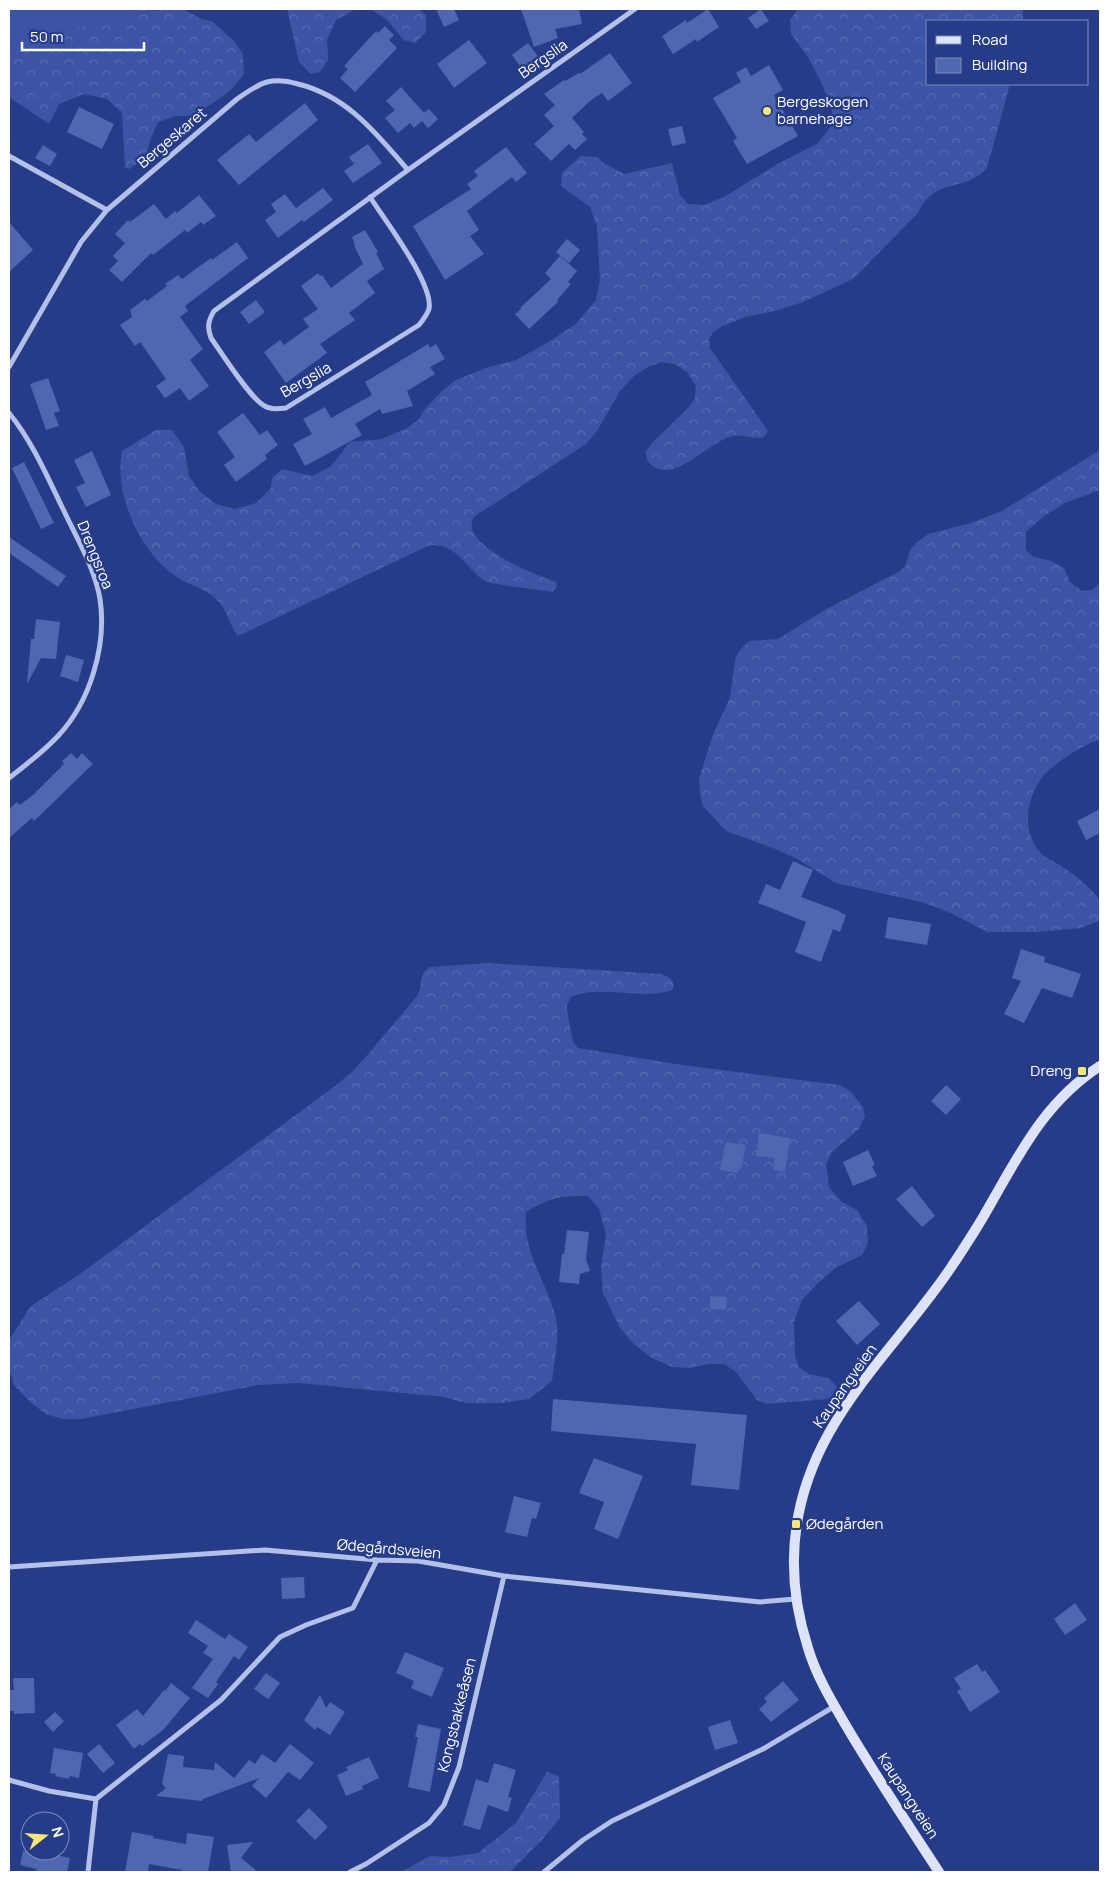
<svg xmlns="http://www.w3.org/2000/svg" width="1109" height="1881" viewBox="0 0 1109 1881" font-family="Manrope,sans-serif">
<style>
.forest{fill:url(#forest-crowns)}
.pitch{fill:#3b54a5}
.building{fill:#4f66b0}
.lines{fill:none;stroke-linecap:round;stroke-linejoin:round}
.street{stroke:#b3c0e9;stroke-width:5}
.secondary{stroke:#dde3f8;stroke-width:10}
.poi-dot{fill:#f1e879;stroke:#273c88;stroke-width:2}
.labels{text-anchor:middle;stroke-width:5;stroke-linejoin:round;paint-order:stroke}
.street-label{font-size:15px;fill:#fff;stroke:#273c88}
.poi-label{font-size:15px;fill:#fff;stroke:#273c88;text-anchor:start}
</style>
<defs>
<pattern id="forest-crowns" width="20" height="18" patternUnits="userSpaceOnUse" patternTransform="scale(1.25)"><rect width="20" height="18" fill="#3b54a5"/><path d="M2 6a3 3 0 1 1 6 0M12 15a3 3 0 1 1 6 0" fill="none" stroke="#586eb2"/></pattern>
</defs>
<rect width="100%" height="100%" fill="#273c88"/>
<path class="forest" d="M164,9L185,10L199,18L213,22L235,42L243,54L244,74L230,91L210,105L190,116H176L158,122L150,140L146,158L129,169L125,168L122,113L107,99L84,94L59,104L49,124L9,97V42Z
M287,9H419L426,15V32L415,43L404,40L386,19L372,10L356,9L336,20L327,40L328,60L320,72L311,74L299,62Z
M808,9H1023V21H928V84H1010L987,168C963,194 937,175 918,213L853,279L803,302L775,311L745,317L723,326L713,332L709,340L710,348L768,431L764,437C753,440 745,434 733,436C709,441 680,479 656,468C649,464 646,460 646,452L651,444L689,407L695,398L696,386L687,372L675,364L661,362L648,367L634,376L620,391L597,431L586,444L483,511C479,513 473,516 472,521C465,547 537,576 556,582L557,587L552,592C538,589 490,585 483,580C464,565 457,544 430,545L238,636C229,625 228,611 217,600C205,587 185,585 171,573C138,547 114,493 122,451L156,430H172L184,447L189,476L199,491L216,504L235,509L256,503L271,488L272,478L282,469L312,476L330,467L350,442L382,439L407,428L418,420L425,409L442,391L456,380L486,368L516,360L547,343L576,324L596,300L600,279L597,226L590,207L561,186L562,173L581,156L598,157L602,162L624,174L672,163L680,195L688,204L704,205L724,197L774,166L818,143L831,126L832,110L822,84L808,57L791,34L790,20L797,10Z
M1100,450V490L1065,503L1044,516L1026,532V550L1034,557L1051,561L1064,568L1070,582L1082,591L1092,590L1100,583V740C1086,742 1052,765 1043,776C1027,797 1021,829 1039,851C1045,858 1056,862 1064,868C1072,873 1098,893 1100,902C1102,907 1100,916 1099,921L1080,928L1038,932H987L951,913L925,903L836,883L797,859L773,848L726,831L703,806L700,794L699,779L713,734L730,698L735,660L739,651L749,641L778,639L823,611L898,572L905,567L910,550L916,543L928,534L971,523L1002,511Z
M488,963L661,974C669,977 677,981 672,990C642,1001 601,984 571,997L567,1005V1010L573,1042L578,1048L682,1065L840,1085L850,1091L863,1107L865,1116L859,1129L832,1152L826,1164L829,1187L842,1202L857,1210L867,1226L868,1243L862,1255L835,1268L819,1282L802,1300L794,1322L795,1356L799,1367L809,1374L828,1378L836,1385L837,1393L828,1399L767,1404L757,1400L735,1371L724,1364H709L689,1368L672,1367L650,1357L633,1343L620,1328L603,1293L601,1267L606,1234L599,1209L588,1196C558,1196 552,1197 526,1212C522,1253 547,1281 556,1319C560,1339 554,1362 552,1381L529,1399L502,1403H466L444,1397L299,1383L258,1385L81,1419H62L46,1414L30,1402L14,1385L9,1369V1340L31,1306L80,1274L335,1086L353,1071L370,1052L417,996C424,985 417,972 431,967Z
M547,1772L559,1776L560,1818L541,1841L510,1872H401L430,1856L450,1857L478,1853L516,1823Z"/>
<path class="pitch" d="M9,9H164L9,42Z"/>
<path class="building" d="M436,9H454L459,20L444,27Z
M521,9H579L582,24L555,29L558,38L534,47Z
M708,9L719,27L697,42L696,39L673,54L662,36L686,20L687,23Z
M761,9L769,21L756,29L748,18Z
M385,26L394,35L389,40L397,48L355,92L340,78L348,69L344,66L376,31L378,33Z
M469,40L487,63L454,88L437,64Z
M528,43L539,58L523,70L512,55Z
M610,53L632,83L608,101L602,93L591,100L572,118L584,132L582,134L587,139L575,150L569,144L551,161L534,144L554,126L544,115L555,105L544,94L564,80L565,81L579,73L580,74Z
M769,65L783,90L774,95L798,136L747,164L733,141L737,138L713,98L741,82L736,73L746,67L751,76Z
M401,87L424,113L429,109L438,119L428,128L422,121L414,128L410,123L398,133L385,118L395,110L386,101Z
M305,103L318,120L239,185L217,160L249,134L256,142Z
M79,107L114,124L102,149L67,132Z
M682,126L686,143L672,146L668,129Z
M368,144L382,163L353,183L344,171L354,164L349,157Z
M43,145L57,154L50,166L35,158Z
M506,147L527,173L516,182L512,177L467,211L479,230L470,236L484,254L445,280L413,226L471,189L467,184L478,176L474,171Z
M323,188L333,200L304,222L302,220L278,238L265,220L276,212L271,204L285,194L296,208Z
M199,195L216,216L203,225L201,222L187,233L185,230L153,255L151,253L122,282L109,270L118,261L113,256L125,243L115,234L128,220L130,222L154,204L166,219L175,211L177,213Z
M9,222L33,250L9,272Z
M365,230L378,252L376,253L384,269L367,281L375,293L349,313L355,320L320,344L327,353L286,383L264,352L280,340L284,345L309,327L303,319L318,309L301,286L318,273L320,276L322,275L331,288L363,264L354,245H355L352,237Z
M567,239L580,250L569,263L556,252Z
M237,242L248,258L185,306L188,311L180,317L203,349L190,360L209,386L189,401L180,388L165,398L156,386L166,379L140,342L135,346L120,325L132,317L130,310L145,299L147,301L167,286L165,284L178,275L182,279L211,258L212,260Z
M560,256L577,271L568,282L571,284L557,300L558,302L529,329L515,314L521,309L520,308L551,279L545,273Z
M256,300L265,312L249,324L240,312Z
M428,344L430,348L436,344L445,359L430,367L435,374L407,391L413,406L382,414L380,409L355,424L362,435L305,466L293,444L312,434L303,419L325,407L331,418L372,395L365,382Z
M48,378L60,411L54,413L59,426L46,430L30,384Z
M243,413L260,435L267,430L278,445L265,455L267,459L236,482L224,465L235,457L217,432Z
M92,451L111,495L86,507L76,487L85,483L74,460Z
M24,462L54,523L41,529L12,468Z
M9,537L66,576L58,587L9,553Z
M36,619L60,622L56,659L41,658L27,684L31,639H34Z
M66,655L84,660L78,682L60,676Z
M71,753L77,759L82,753L93,764L34,821L32,818L9,838V809L17,802L20,805L33,795L64,764L62,761Z
M1100,809V833L1086,840L1077,821Z
M793,861L813,870L801,897L839,911V912L846,915L840,932L833,929L821,962L795,952L806,922L758,903L766,884L780,890Z
M888,917L931,924L927,945L885,938Z
M1021,949L1045,957L1044,962L1081,974L1072,998L1042,988L1024,1023L1004,1014L1021,981L1012,978Z
M946,1085L961,1099L946,1115L931,1101Z
M759,1133L790,1138L785,1172L773,1170L775,1158L756,1156Z
M726,1142L746,1145L741,1170L738,1169V1173L720,1170Z
M868,1150L875,1165L872,1166L877,1176L853,1186L843,1162Z
M912,1186L935,1216L922,1227L896,1199Z
M567,1230L589,1232L586,1259L590,1271L580,1274L579,1284L559,1282L562,1254H564Z
M710,1296L727,1297L726,1310L710,1309Z
M859,1301L880,1324L857,1345L836,1321Z
M553,1399L747,1415L739,1490L691,1485L696,1444L551,1431Z
M594,1458L643,1476L618,1539L594,1529L604,1502L579,1493Z
M514,1496L541,1503L536,1519L532,1518L527,1537L505,1532Z
M304,1577L305,1598L282,1599L281,1578Z
M1075,1603L1087,1620L1065,1635L1054,1619Z
M196,1620L225,1639L229,1634L248,1647L239,1660L234,1656L216,1682L218,1684L208,1698L192,1688L213,1659L203,1653L208,1646L188,1633Z
M405,1652L444,1668L432,1697L411,1688L414,1681L396,1673Z
M977,1664L982,1672L985,1670L1000,1692L970,1712L957,1691L961,1689L954,1678Z
M266,1673L280,1683L268,1699L254,1689Z
M13,1678H34L35,1713L14,1714V1711H9V1690H14Z
M783,1681L799,1700L771,1722L759,1709L767,1702L764,1698Z
M171,1683L190,1698L163,1730L142,1746L140,1744L134,1749L116,1725L137,1709L143,1716L164,1690L165,1691Z
M320,1695L326,1708L330,1702L345,1712L330,1735L317,1727L315,1730L304,1720Z
M55,1712L64,1721L53,1732L44,1722Z
M730,1720L738,1743L715,1750L708,1727Z
M418,1724L441,1729L430,1792L408,1787L418,1737H415Z
M99,1744L115,1763L103,1773L87,1754Z
M290,1744L314,1763L300,1780L288,1772L266,1798L252,1786L259,1778L203,1799L202,1801L156,1796L166,1788L162,1784L168,1754L184,1756L183,1767L214,1770L215,1762L234,1778L249,1760L255,1764L262,1754L275,1763Z
M54,1748L83,1753L79,1778L70,1776L69,1779L55,1776L56,1774L50,1773Z
M369,1757L379,1778L362,1786L363,1789L346,1796L337,1775L348,1770L346,1767Z
M494,1763L516,1770L508,1797L512,1798L508,1812L488,1805L480,1830L463,1825L476,1779L488,1783Z
M309,1808L327,1826V1828L315,1840L296,1821Z
M132,1832L154,1836L153,1838L186,1844L187,1833L214,1837L208,1872H181L182,1870L149,1864L148,1872H125Z
M253,1842L241,1858L258,1872H231L227,1845Z
M23,1851H61L60,1856L70,1858L67,1872H36L37,1869L20,1865Z"/>
<g class="lines">
<path class="street" d="M9,156L107,210
M370,197C384,219 434,284 429,309C427,315 423,320 419,325L286,408C278,409 270,410 263,405C248,395 223,355 211,338C207,327 208,321 214,311L408,170L635,9
M9,367L81,242L107,210L237,99C246,93 256,85 267,82C278,79 288,81 298,84C347,96 376,133 408,170
M9,413C32,441 47,476 63,509C76,537 95,568 100,599C107,646 90,702 58,736C43,752 26,765 9,778
M9,1567L265,1550L377,1560L418,1561L504,1576L760,1602L795,1599
M9,1780L49,1791L96,1799L88,1872
M96,1799L221,1700L280,1637L306,1625L353,1608L377,1560
M350,1872L366,1864L429,1823L444,1805L459,1767L504,1576
M544,1872L583,1840L612,1821L763,1749L835,1706"/>
<path class="secondary" d="M939,1872C907,1823 875,1775 845,1724C831,1700 816,1675 808,1648C784,1574 791,1501 829,1433C862,1374 912,1325 950,1269C964,1248 978,1227 990,1205C1021,1151 1046,1101 1100,1066"/>
</g>
<g class="poi-dot">
<circle cx="767" cy="111" r="5"/>
<rect x="1077" y="1066" width="10" height="10" rx="2.5"/>
<rect x="791" y="1519" width="10" height="10" rx="2.5"/>
</g>
<g class="labels">
<g class="street-label">
<text transform="translate(543 59) rotate(-35)" y="5">Bergslia</text>
<text transform="translate(172 138) rotate(-40)" y="5">Bergeskaret</text>
<text transform="translate(306 380) rotate(-30)" y="5">Bergslia</text>
<text transform="translate(95 555) rotate(68)" y="5">Drengsroa</text>
<text transform="translate(845 1386) rotate(-55)" y="5">Kaupangveien</text>
<text transform="translate(389 1549) rotate(5)" y="5">Ødegårdsveien</text>
<text transform="translate(457 1715) rotate(-76)" y="5">Kongsbakkeåsen</text>
<text transform="translate(908 1796) rotate(57)" y="5">Kaupangveien</text>
</g>
<g class="poi-label">
<text x="777" y="107">Bergeskogen<tspan x="777" dy="17">barnehage</tspan></text>
<text x="1072" y="1076" text-anchor="end">Dreng</text>
<text x="806" y="1529">Ødegården</text>
</g>
</g>
<rect width="1109" height="1881" fill="none" stroke="#ffffff" stroke-width="20"/>
<rect x="926" y="20" width="162" height="65" fill="#273c88" stroke="#7d8ab8"/>
<rect x="936" y="36" width="25" height="8" fill="#dde3f8" stroke="#7d8ab8"/>
<text x="972" y="45" font-size="15" fill="#ffffff">Road</text>
<rect x="936" y="58" width="25" height="15" fill="#4f66b0" stroke="#7d8ab8"/>
<text x="972" y="70" font-size="15" fill="#ffffff">Building</text>
<g transform="translate(45 1836) rotate(73)"><circle r="24" fill="#273c88" stroke="#7d8ab8"/>
<path d="M0-4L9 19L0 12L-9 19Z" fill="#f1e879"/>
<text y="-8" font-size="14" font-weight="bold" text-anchor="middle" fill="#ffffff">N</text>
</g>
<path d="M22 42v8h122v-8" fill="none" stroke="#ffffff" stroke-width="2.5"/>
<text x="30" y="42" font-size="15" fill="#ffffff" stroke="#273c88" stroke-width="4" paint-order="stroke">50 m</text>
</svg>
